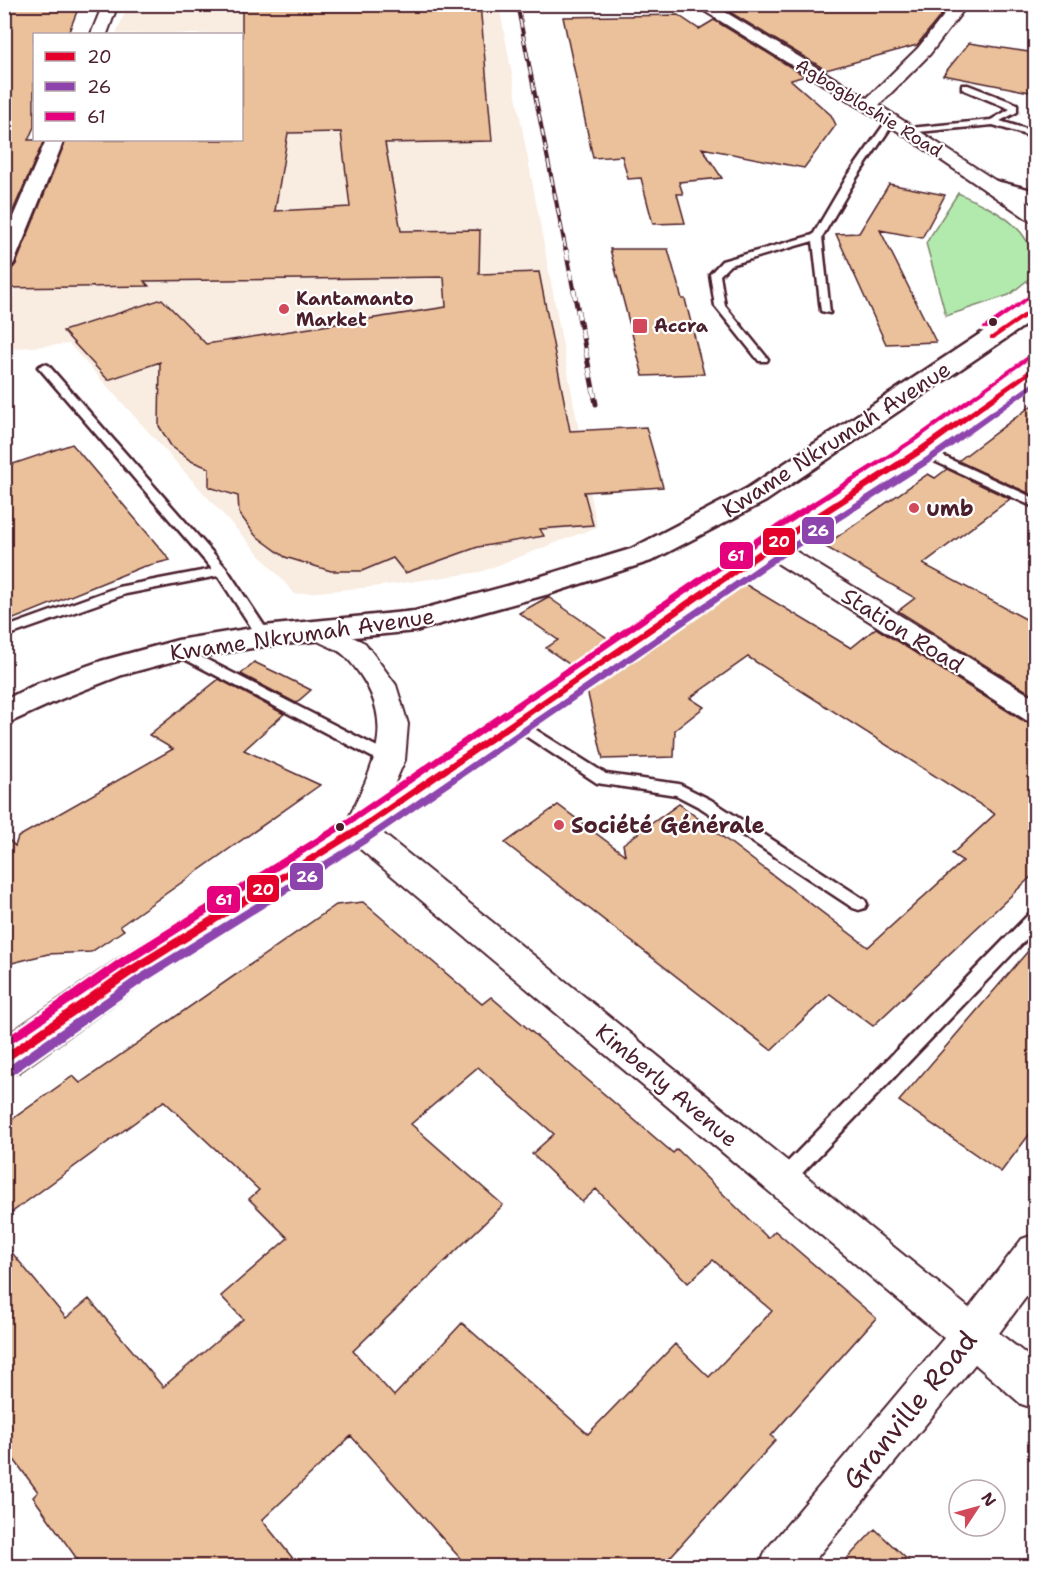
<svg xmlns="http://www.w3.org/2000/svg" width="1040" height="1571" viewBox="0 0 1040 1571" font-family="'Shantell Sans',sans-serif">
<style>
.built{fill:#f9ece1}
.green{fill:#b2eaad;stroke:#7e846c;stroke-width:1.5}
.building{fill:#eac19a;stroke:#4a1f2b;stroke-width:1.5;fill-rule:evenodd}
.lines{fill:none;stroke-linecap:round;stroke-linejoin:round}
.lane-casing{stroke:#4a1f2b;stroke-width:5}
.street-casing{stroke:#4a1f2b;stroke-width:4}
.secondary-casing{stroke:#4a1f2b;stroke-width:5}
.lane{fill:#fff;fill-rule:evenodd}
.street{fill:#fff;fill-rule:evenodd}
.secondary{fill:#fff;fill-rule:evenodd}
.rail-far1-casing{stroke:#4a1f2b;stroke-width:4}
.rail-casing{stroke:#4a1f2b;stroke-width:5}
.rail-far1{stroke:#fff;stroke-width:2;stroke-dasharray:8;stroke-linecap:butt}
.rail{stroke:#fff;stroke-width:4;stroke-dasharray:10;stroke-linecap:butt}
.bus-1-casing{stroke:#fff;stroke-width:5}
.bus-2-casing{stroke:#fff;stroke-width:5}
.bus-3-casing{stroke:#fff;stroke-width:5}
.bus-1{fill:#e4002b;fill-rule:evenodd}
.bus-2{fill:#8e44ad;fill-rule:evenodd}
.bus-3{fill:#e5007d;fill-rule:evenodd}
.poi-dot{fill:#d1495b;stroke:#fff;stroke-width:2}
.bus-dot{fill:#4a1f2b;stroke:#fff;stroke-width:2}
.labels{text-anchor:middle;stroke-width:4.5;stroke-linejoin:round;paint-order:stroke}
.far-street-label{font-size:18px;fill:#4a1f2b;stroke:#fff}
.far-poi-label{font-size:18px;font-weight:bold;fill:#4a1f2b;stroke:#fff;text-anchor:start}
.street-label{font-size:22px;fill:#4a1f2b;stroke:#fff}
.poi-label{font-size:22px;font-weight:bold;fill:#4a1f2b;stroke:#fff;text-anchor:start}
.near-street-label{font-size:27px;fill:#4a1f2b;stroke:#fff}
.line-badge{stroke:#fff;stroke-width:2}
.badge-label{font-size:16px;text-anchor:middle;font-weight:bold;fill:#fff}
</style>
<rect width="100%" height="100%" fill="#fff"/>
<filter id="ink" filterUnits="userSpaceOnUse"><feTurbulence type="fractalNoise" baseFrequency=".0167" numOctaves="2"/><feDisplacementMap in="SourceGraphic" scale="12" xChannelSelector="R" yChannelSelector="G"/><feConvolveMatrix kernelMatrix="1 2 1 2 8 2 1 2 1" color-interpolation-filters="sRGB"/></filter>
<g filter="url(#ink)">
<path class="built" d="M128,5H499L597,527L480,572L373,587L295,594L69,344L5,349V331L16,287L75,140H242V34H116Z"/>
<path class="green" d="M958,193C995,210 1036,227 1035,274L1009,295L946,316L926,243Z"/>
<path class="building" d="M4,4H80L68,34H34V127L28,140H44L4,231Z
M242,4H480L492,141L385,143L401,231L480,230L479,274L539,272L570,431L646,427L663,487L584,492L593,525L540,529L544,536L478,547L405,573L393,558L362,571H331L285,557L255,535L239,513L238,496L209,487V468L191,461L171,446L159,426L160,362L108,380L63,331L162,299L206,344L446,307L444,277L144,281L149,286L4,288V271L12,269L16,264L66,140H242ZM341,132L350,207L275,211L288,133Z
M740,4H870L873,7L925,6L946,9L917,45L826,70L728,11Z
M678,15L699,29L714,20L805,76L791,80L831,115L836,125L804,168L702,148L722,178L679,182L683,194H677L685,223L653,224L641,178L628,179L622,156L593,158L563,17Z
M969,43L1035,53V93L943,75Z
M889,184L945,195L922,238L880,230L936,342L886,344L836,234L859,233Z
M610,249H668L682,299H685L704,374L643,376Z
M1035,403V496L958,461Z
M72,444L170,560L142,567L4,623V467Z
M947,469L1010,499L923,564L1035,624V696L898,611L915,598L824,546L928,474L935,478Z
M743,583L851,648L876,628L1025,722L1035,725V873L873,1026L830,994L771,1050L505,843L558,805L625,855L623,844L679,804L868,947L963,861L952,854L995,814L748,657L690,698L704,707L675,730L674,757L603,759L587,690Z
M548,597L610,640L572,666L546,648L558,640L519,613Z
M254,662L277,673L311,690L296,703L241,674Z
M219,679L284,714L244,750L320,785L120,926L124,930L91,952L48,954L4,965V835L15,846L18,837L173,749L149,735Z
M363,902L482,1004L491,997L673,1153L677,1149L768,1238L775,1231L876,1318L771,1436L776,1440L662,1566H467L351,1436L262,1520L299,1566H82L33,1497L38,1492L4,1446V1243L66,1318L89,1299L163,1387L243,1319L221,1296L288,1238L249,1199L259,1190L164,1101L4,1218V1125L73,1076L80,1083L336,905ZM478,1067L554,1134L532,1154L582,1202L596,1189L688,1283L713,1260L772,1311L709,1377L675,1344L588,1434L462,1323L394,1396L353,1351L503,1205L411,1124Z
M1035,943V1127L1001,1172L899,1101Z
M875,1529L914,1566H840Z"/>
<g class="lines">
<g class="lane-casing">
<path id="lane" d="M962,85H968L1017,104V112L1000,121L1036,132V138L993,125L907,133V129L910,128L991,120L1010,109L962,89Z
M888,119L895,121L857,177L822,237L830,313L821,311L813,241L730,265L720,275L725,306L768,359L767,361H759L715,306L710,274L722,261L813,235L847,177Z
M44,364L48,365L226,568L271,636L269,639H259L218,576L126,594L4,637V628L118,587L212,569L40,369L38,367Z
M921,446L1036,499V508L917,453V447Z
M178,645L395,756L397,760L390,765L385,764L173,653L171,650L173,647Z
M514,716L606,774L679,784L711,800L865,900L867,904L865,908L859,910L853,908L701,808L676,795L597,783L509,725L507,721L509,717Z
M1036,912V929L789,1187L782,1190L775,1187L773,1181L775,1175L1030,913Z"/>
</g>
<g class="street-casing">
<path id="street" d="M103,4H118L107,34H91Z
M693,4H712L867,98L918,48L953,4H968L930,54L879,105L1036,207V222L1029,220L904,135Z
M46,140H64L14,263L11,267L4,269V238Z
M770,539L779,541L1036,699V723L1026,720L761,553L757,547L761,541Z
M319,621L365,643L396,685L408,724L405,760L375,827L969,1308L1022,1239L1036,1234V1284L999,1333L1036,1362V1409L1021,1404L975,1364L810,1566H760L766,1550L944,1338L347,838L343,830C373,766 403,720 347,658C336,645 315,645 305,630L309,624Z"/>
</g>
<g class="secondary-casing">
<path id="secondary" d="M992,180L1036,191V203L985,190L982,186L985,182Z
M1036,300V318L766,501L651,561L549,594L415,631L264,646L178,660L122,675L61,699L4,725V700L39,683L101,661L178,640L264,626L415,611L529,580L631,549L746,489L1028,302Z
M1036,360V379L930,456L780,553L370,839L142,983L18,1072L4,1076V1038L116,961L346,821L760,541L912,444L1027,362Z"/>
</g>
<use href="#lane" class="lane"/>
<use href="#street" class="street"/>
<use href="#secondary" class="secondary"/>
<g class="rail-far1-casing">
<path id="rail-far1" d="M517,4L566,251"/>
</g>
<g class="rail-casing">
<path id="rail" d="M566,250L596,404"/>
</g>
<use href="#rail-far1" class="rail-far1"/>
<use href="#rail" class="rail"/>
<g class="bus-1-casing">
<path id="bus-1" d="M1036,305V310L994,339H990V337Z
M1036,365V370L924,452L773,549L361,832L133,975L4,1064V1054L125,969L355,828L767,545L918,448Z"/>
</g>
<g class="bus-2-casing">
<path id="bus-2" d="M1036,380V386L931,462L780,559L368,842L140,985L15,1073L11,1075L7,1073L6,1070L7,1067L132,979L362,838L774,555L925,458Z"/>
</g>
<g class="bus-3-casing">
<path id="bus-3" d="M1029,295L1032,297L1031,298L987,329H983V327Z
M1029,355L1031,356V358L916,441L766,539L354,822L127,965L4,1049V1039L119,959L348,818L760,535L912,439Z"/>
</g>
<use href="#bus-1" class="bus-1"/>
<use href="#bus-2" class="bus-2"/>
<use href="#bus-3" class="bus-3"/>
</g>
</g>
<g class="poi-dot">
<circle cx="284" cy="309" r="6"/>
<rect x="632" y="318" width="16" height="16" rx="3"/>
<circle cx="914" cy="508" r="6"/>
<circle cx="559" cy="825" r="6"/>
</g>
<g class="bus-dot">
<circle cx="993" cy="322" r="5"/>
<circle cx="340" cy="827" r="5"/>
</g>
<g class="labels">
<g class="far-street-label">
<text transform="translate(869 108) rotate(32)" y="6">Agbogbloshie Road</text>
</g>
<g class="far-poi-label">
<text x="296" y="305">Kantamanto<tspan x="296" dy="21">Market</tspan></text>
<text x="654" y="332">Accra</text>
</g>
<g class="street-label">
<text transform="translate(836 439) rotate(-33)" y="8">Kwame Nkrumah Avenue</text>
<text transform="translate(903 630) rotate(32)" y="8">Station Road</text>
<text transform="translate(302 634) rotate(-8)" y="8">Kwame Nkrumah Avenue</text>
<text transform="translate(667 1085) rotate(40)" y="8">Kimberly Avenue</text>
</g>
<g class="poi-label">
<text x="926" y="516">umb</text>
<text x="571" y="833">Société Générale</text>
</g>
<g class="near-street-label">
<text transform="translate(910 1410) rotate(-51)" y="9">Granville Road</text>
</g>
</g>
<g class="line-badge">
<rect x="801" y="516" width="34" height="29" rx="6" fill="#8e44ad"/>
<rect x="762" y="527" width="34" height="29" rx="6" fill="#e4002b"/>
<rect x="719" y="541" width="35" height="29" rx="6" fill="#e5007d"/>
<rect x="289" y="862" width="35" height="29" rx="6" fill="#8e44ad"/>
<rect x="246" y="874" width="34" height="29" rx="6" fill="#e4002b"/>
<rect x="206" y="885" width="35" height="29" rx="6" fill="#e5007d"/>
</g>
<g class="badge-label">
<text x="818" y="536">26</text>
<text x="779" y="547">20</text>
<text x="736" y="561">61</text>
<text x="307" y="882">26</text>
<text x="263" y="895">20</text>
<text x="224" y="905">61</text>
</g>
<rect width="1040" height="1571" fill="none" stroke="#fff" stroke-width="24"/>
<rect x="12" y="12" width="1016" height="1547" fill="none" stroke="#4a1f2b" stroke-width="2" filter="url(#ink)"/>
<rect x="33" y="33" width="210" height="108" fill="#ffffff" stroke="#b7a5aa" stroke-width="1.5"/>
<rect x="45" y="52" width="30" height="9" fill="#e4002b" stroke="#b7a5aa" stroke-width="1.5"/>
<text x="87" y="63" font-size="18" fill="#4a1f2b">20</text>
<rect x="45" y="82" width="30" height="9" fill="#8e44ad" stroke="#b7a5aa" stroke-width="1.5"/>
<text x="87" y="93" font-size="18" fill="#4a1f2b">26</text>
<rect x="45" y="112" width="30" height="9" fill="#e5007d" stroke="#b7a5aa" stroke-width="1.5"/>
<text x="87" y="123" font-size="18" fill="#4a1f2b">61</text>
<g transform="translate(977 1508) rotate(54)"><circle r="28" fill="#ffffff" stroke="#b7a5aa" stroke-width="1.5"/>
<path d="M0-4.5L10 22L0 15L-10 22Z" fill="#d1495b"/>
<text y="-9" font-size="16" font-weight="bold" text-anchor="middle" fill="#4a1f2b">N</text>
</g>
</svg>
